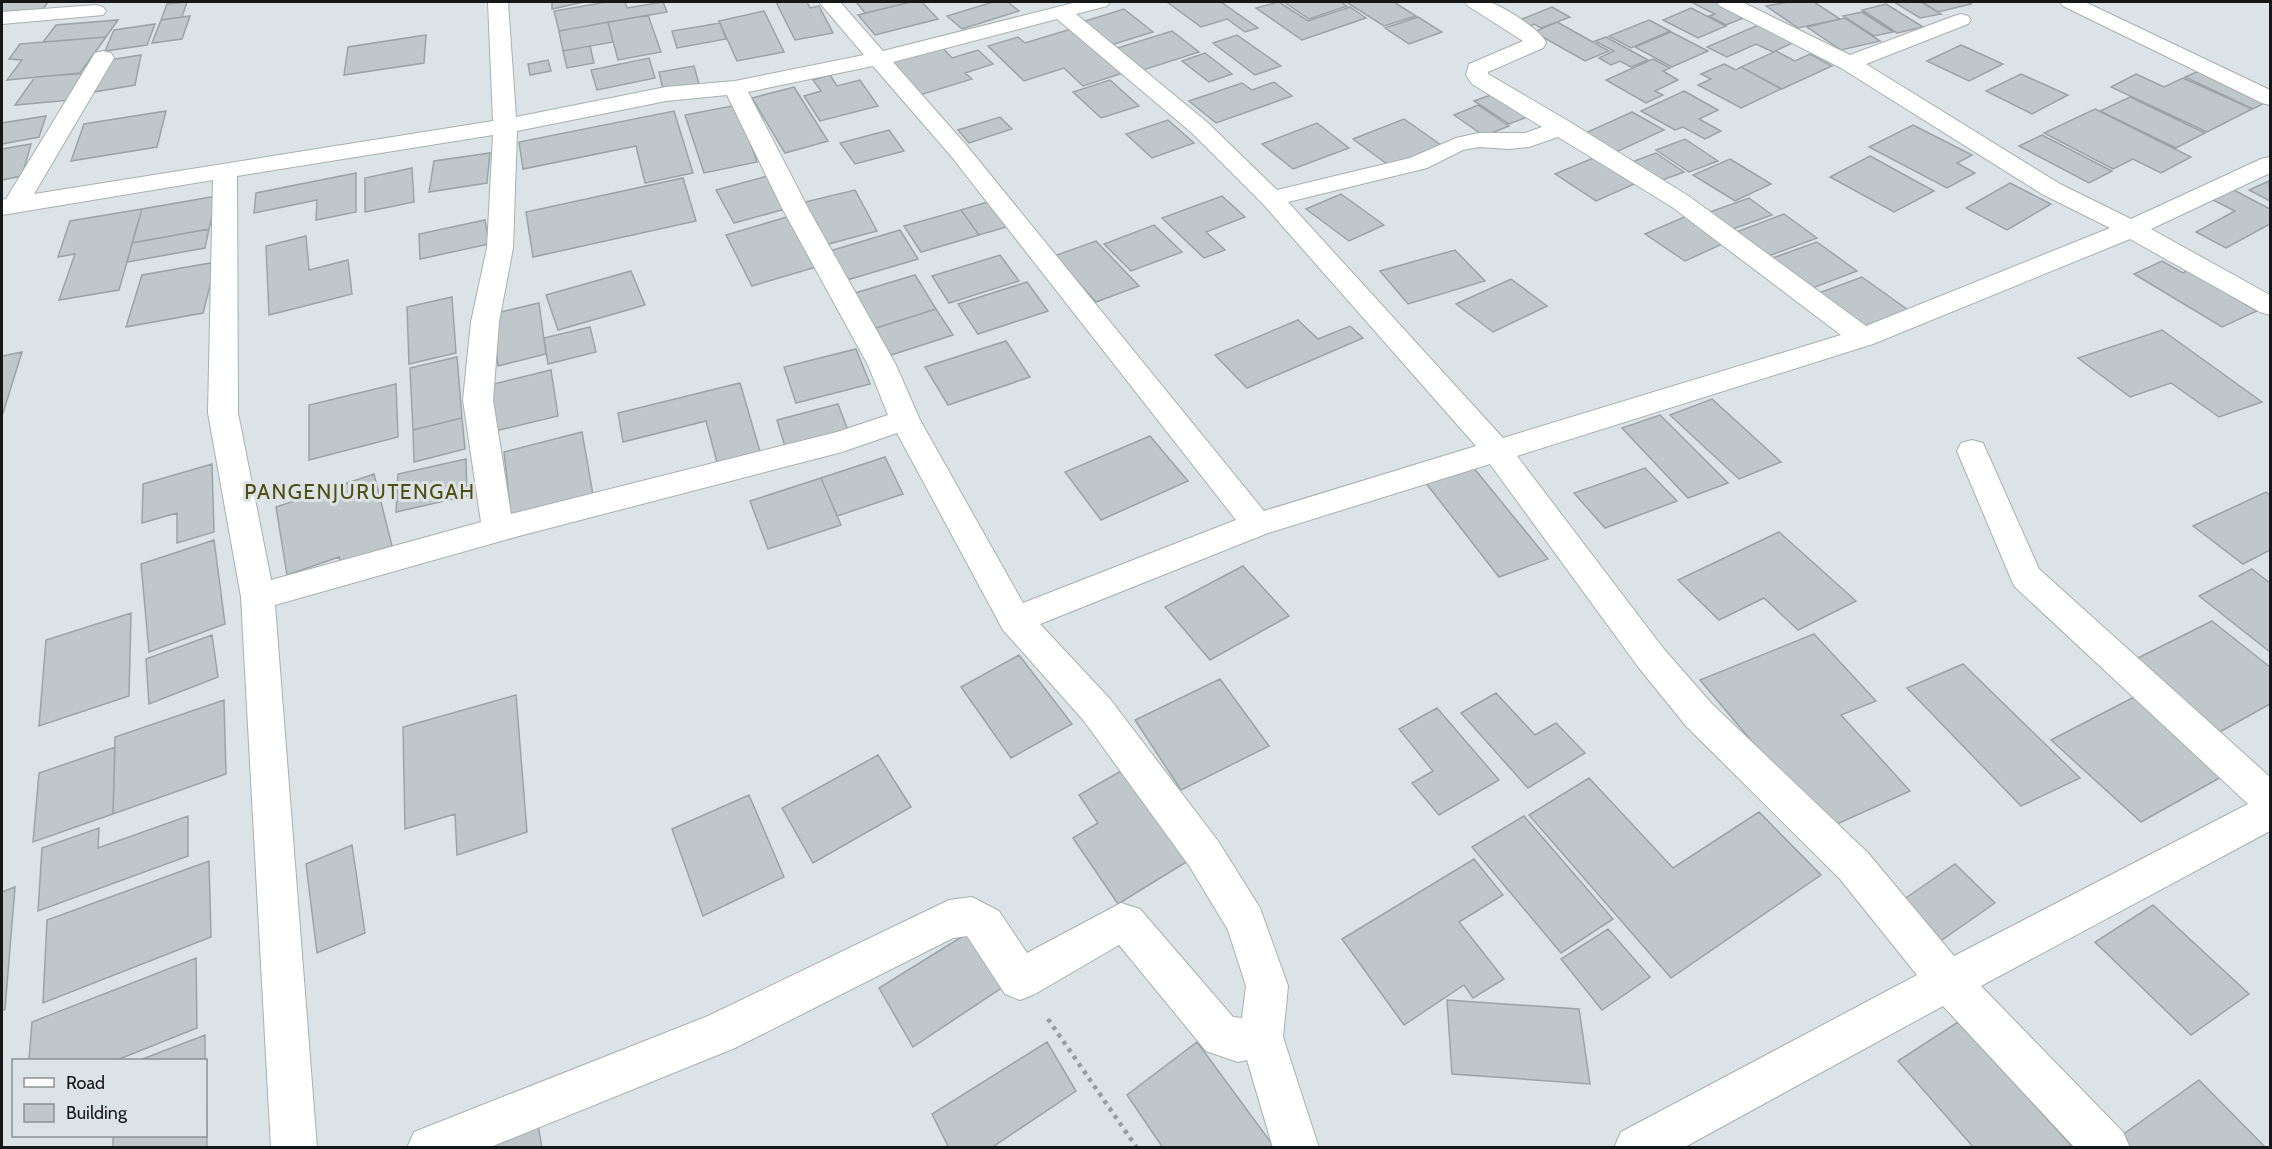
<svg xmlns="http://www.w3.org/2000/svg" width="2272" height="1149" viewBox="0 0 2272 1149" font-family="Cabin,sans-serif">
<style>
.building{fill:#c0c7ca;stroke:#9ca3a6;stroke-width:1.5}
.lines{fill:none;stroke-linecap:round;stroke-linejoin:round}
.street-casing{stroke:#a8afb2;stroke-width:2}
.path{stroke:#979d9f;stroke-width:4.5;stroke-dasharray:4 5;stroke-linecap:butt}
.street{fill:#fff;fill-rule:evenodd}
.labels{text-anchor:middle;stroke-width:6;stroke-linejoin:round;paint-order:stroke}
.quarter-label{font-size:21px;letter-spacing:1.5px;fill:#4f4e11;stroke:#dce3e6}
</style>
<rect width="100%" height="100%" fill="#dce3e6"/>
<path class="building" d="M2,2H48L43,9L2,14Z
M187,2L182,17L161,20L167,4Z
M552,2H584L552,9Z
M607,2H625L627,8L663,2L667,12L559,31L554,11Z
M776,2H807L810,8L819,6L833,33L795,40Z
M856,2H911L865,13Z
M911,2H922L938,19L875,35L858,15Z
M993,2H1008L1019,11L962,29L947,16Z
M1167,2H1221L1258,28L1245,32L1227,19L1201,27Z
M1279,2L1308,21L1350,7L1366,18L1302,40L1256,8Z
M1284,2H1341L1347,6L1309,19Z
M1346,2H1394L1416,16L1384,26Z
M1691,2H1725L1751,15L1726,25L1709,16L1715,14Z
M1788,2H1814L1840,19L1798,28L1766,6Z
M1894,2H1921L1941,14L1920,18Z
M1922,2H1967L1971,4L1938,12Z
M1886,4L1923,27L1897,33L1862,10Z
M1552,7L1570,17L1541,28L1534,24L1528,27L1517,21Z
M1691,8L1726,26L1698,38L1663,20Z
M1124,9L1153,32L1111,45L1082,22Z
M764,11L784,52L737,61L719,21Z
M1862,12L1893,32L1874,36L1843,16Z
M648,15L661,52L618,60L608,22Z
M190,16L182,39L152,43L161,20Z
M1418,17L1442,32L1409,44L1385,28Z
M1845,18L1880,41L1841,50L1807,27Z
M118,20L106,37L43,42L56,25Z
M1649,20L1670,31L1631,48L1609,36Z
M608,22L613,42L563,51L559,31Z
M1557,22L1609,51L1585,61L1534,32Z
M720,23L726,39L677,48L672,31Z
M1763,23L1799,40L1773,52L1756,44L1727,57L1707,47Z
M155,24L147,45L105,51L114,30Z
M1071,29L1123,73L1083,86L1064,68L1024,81L988,46L1018,37L1025,43Z
M1172,31L1199,52L1140,71L1114,49Z
M1671,32L1708,51L1672,67L1635,47Z
M426,35L424,63L344,75L348,47Z
M1237,35L1281,66L1255,75L1213,43Z
M106,37L80,73L7,80L22,60L9,59L20,44Z
M1606,37L1648,60L1631,67L1620,61L1611,65L1599,58L1614,51L1595,41Z
M1961,45L2003,64L1969,81L1927,61Z
M590,46L594,63L567,68L563,51Z
M942,47L952,58L978,50L993,64L965,73L972,79L920,95L889,62Z
M1776,51L1795,61L1810,54L1832,66L1782,89L1741,67Z
M1205,53L1232,74L1209,82L1182,61Z
M141,55L135,85L94,92L103,61Z
M649,58L655,78L597,90L591,70Z
M1653,59L1670,68L1663,71L1678,80L1655,91L1663,95L1646,103L1606,80Z
M548,60L551,71L530,75L528,64Z
M1724,64L1736,70L1741,67L1781,89L1741,108L1698,85L1711,79L1701,74Z
M694,66L699,84L663,90L659,72Z
M2203,69L2270,99V100L2253,109L2185,77Z
M90,73L71,100L15,105L35,77Z
M2021,74L2068,95L2032,114L1986,91Z
M2136,74L2164,87L2183,78L2252,109L2207,132L2111,87Z
M830,75L837,86L860,80L878,106L820,121L804,96L821,91L813,80Z
M1110,80L1139,106L1101,118L1073,92Z
M1274,82L1292,96L1216,123L1189,101L1242,83L1252,90Z
M794,87L828,141L785,153L752,98Z
M1684,91L1718,110L1699,119L1721,131L1705,139L1683,127L1675,130L1641,111Z
M1496,93L1530,116L1509,124L1474,101Z
M2130,97L2205,133L2176,148L2100,111Z
M737,105L757,162L704,173L685,115Z
M1478,105L1506,124L1509,126L1484,136L1454,115Z
M2095,109L2191,157L2161,173L2133,159L2113,169L2044,133Z
M166,111L157,147L71,161L84,124Z
M674,111L693,173L645,183L636,146L523,169L519,142Z
M1632,112L1664,130L1614,153L1583,134Z
M46,116L39,137L2,144V123Z
M1000,117L1012,129L969,143L958,130Z
M1404,119L1444,147L1391,167L1353,139Z
M1168,120L1194,143L1152,158L1126,134Z
M1317,123L1349,148L1293,169L1262,144Z
M1913,125L1972,155L1957,163L1975,173L1947,188L1869,147Z
M889,130L904,151L855,164L840,143Z
M2042,135L2112,171L2089,183L2019,146Z
M1685,139L1718,161L1689,172L1656,150Z
M31,144L22,176L2,180V149Z
M490,153L487,183L429,192L434,161Z
M1656,153L1684,172L1657,182L1629,163Z
M1598,156L1639,182L1596,201L1555,174Z
M1870,156L1934,191L1894,212L1830,177Z
M1730,159L1771,184L1735,201L1693,175Z
M412,168L414,202L365,212V178Z
M356,173V212L316,220L317,200L254,213L256,193Z
M771,175L789,208L734,223L716,190Z
M683,178L696,221L533,257L526,212Z
M2269,181L2270,201L2249,190Z
M2010,183L2051,204L2007,230L1966,208Z
M2226,186L2270,209V224L2226,248L2196,232L2235,211L2207,197Z
M855,190L877,231L821,246L801,203Z
M1341,194L1384,225L1349,241L1306,209Z
M217,196L209,229L132,243L142,209Z
M1222,196L1245,217L1206,232L1225,250L1204,258L1162,218Z
M1749,198L1772,215L1730,230L1707,213Z
M994,200L1013,225L979,235L961,210Z
M142,209L119,290L59,300L75,254L58,257L70,221Z
M961,210L979,235L921,252L904,226Z
M1784,214L1817,238L1766,257L1734,233Z
M1689,215L1729,241L1685,261L1645,234Z
M787,217L816,267L752,286L726,235Z
M485,220L489,244L420,259L419,234Z
M1154,225L1182,252L1131,271L1104,244Z
M209,229L205,248L127,262L132,243Z
M900,230L918,259L847,280L830,251Z
M306,236L309,270L348,260L352,294L269,315L266,246Z
M1096,241L1139,286L1096,302L1054,256Z
M1817,242L1857,271L1810,289L1770,259Z
M1455,250L1485,281L1408,304L1380,271Z
M1000,255L1019,281L949,303L932,276Z
M2162,261L2183,273L2188,270L2257,311L2222,327L2134,274Z
M216,262L203,313L126,327L142,275Z
M631,271L645,305L558,330L546,295Z
M915,275L936,309L873,329L852,294Z
M1862,277L1915,315L1868,334L1816,294Z
M1511,279L1547,306L1493,332L1456,304Z
M1027,282L1048,311L978,334L958,304Z
M452,297L456,353L409,364L407,307Z
M539,303L546,354L498,366L492,314Z
M936,309L953,335L888,356L873,329Z
M1298,320L1318,339L1350,326L1363,338L1247,388L1215,355Z
M590,327L596,352L548,364L544,338Z
M2162,330L2262,402L2219,417L2171,383L2130,397L2078,358Z
M1006,341L1030,377L948,405L925,367Z
M856,349L870,384L796,403L784,367Z
M22,352L2,416V356Z
M457,357L462,418L413,430L410,368Z
M551,370L558,416L495,431L490,385Z
M740,383L761,455L718,466L706,421L623,442L618,413Z
M396,384L398,437L309,460V405Z
M1712,399L1781,462L1739,479L1670,415Z
M838,404L849,433L786,450L777,420Z
M1660,415L1728,483L1688,498L1622,428Z
M462,418L465,449L414,462L413,430Z
M582,432L593,495L511,517L504,452Z
M1150,436L1188,481L1101,520L1065,472Z
M885,457L903,494L837,516L821,478Z
M466,459L467,496L396,512L398,474Z
M212,464L214,532L177,543V513L142,523L143,484Z
M1473,467L1548,559L1499,577L1425,482Z
M1645,468L1677,501L1605,528L1574,493Z
M374,474L392,546L341,564L339,557L287,575L276,507Z
M821,478L841,525L768,549L750,501Z
M2266,492L2270,495V550L2243,564L2193,526Z
M1779,532L1856,601L1798,630L1764,598L1719,620L1678,580Z
M214,540L225,624L149,652L141,564Z
M1243,566L1289,616L1210,660L1165,607Z
M2252,569L2270,583V652L2199,596Z
M131,613L129,696L39,726L46,640Z
M2212,621L2270,667V704L2216,734L2130,662Z
M1814,634L1876,701L1841,715L1910,791L1826,829L1700,680Z
M212,635L218,677L149,704L146,659Z
M1019,655L1072,724L1011,758L961,687Z
M1963,664L2080,778L2021,806L1907,688Z
M1220,679L1269,746L1181,790L1135,720Z
M1496,693L1535,735L1556,723L1585,753L1528,788L1461,713Z
M2140,694L2230,772L2141,822L2051,740Z
M516,695L527,832L457,855L455,814L405,829L403,727Z
M224,700L226,774L113,814L115,737Z
M1437,708L1499,780L1439,815L1412,783L1433,771L1399,729Z
M115,747L113,814L33,842L39,773Z
M878,755L911,807L813,863L782,808Z
M1121,771L1188,861L1118,904L1073,838L1098,823L1079,795Z
M1589,778L1673,868L1759,812L1821,875L1671,978L1529,815Z
M749,795L784,877L703,916L672,829Z
M188,816V856L38,911L42,848L99,828L98,848Z
M1524,816L1613,919L1561,953L1472,847Z
M352,845L365,933L317,953L306,864Z
M1474,859L1503,895L1459,922L1504,979L1473,998L1464,985L1404,1025L1342,939Z
M209,861L211,937L43,1003L47,920Z
M1955,864L1995,903L1939,942L1900,902Z
M15,887L5,1009L2,1011V892Z
M2153,905L2249,994L2191,1035L2095,942Z
M1608,929L1650,977L1602,1010L1561,959Z
M971,931L1006,985L913,1047L879,988Z
M196,958L197,1028L117,1060H29L32,1022Z
M1447,1000L1579,1009L1590,1084L1452,1074Z
M1958,1022L2071,1145L2067,1148H1974L1898,1061Z
M205,1035V1060H140Z
M1047,1042L1076,1091L991,1148H949L932,1114Z
M1197,1042L1275,1148H1163L1127,1095Z
M2199,1080L2266,1148H2116L2111,1143Z
M206,1087L207,1148H113V1136H206Z
M537,1119L542,1148H474Z"/>
<g class="lines">
<g class="street-casing">
<path id="street" d="M488,2H508L516,117L666,87L735,81L864,55L819,2H840L883,51L1077,2H1110L1107,6L1076,14L1208,123L1277,190L1410,158L1456,138L1479,133H1525L1542,127L1472,84L1466,75L1469,64L1523,41L1468,6L1465,2C1471,1 1482,0 1489,2C1501,5 1543,31 1546,43L1543,48L1488,72V74L1570,122L1690,197L1866,326L2110,228L2042,194L1841,68L1720,6L1717,2H1742L1850,55L1954,16L1961,14L1968,16L1971,20L1968,24L1866,64L2060,184L2131,219L2261,159L2270,157V173L2151,229L2270,295V315L2260,312L2130,239L1873,344L1517,456L1663,648L1712,704L1868,853L1954,956L2248,804L2014,586L1957,451L1961,443L1972,440L1983,443L2039,569L2270,777V831L1981,986L2123,1132L2130,1148H2075L1943,1006L1683,1148H1614L1621,1132L1917,975L1840,879L1686,726L1639,668L1490,464L1268,533L1040,624L1110,699L1218,841L1260,908L1288,986L1283,1037L1319,1148H1273L1247,1060L1238,1062L1206,1051L1119,945L1035,994L1020,1000L1005,994L967,936L953,938L735,1048L488,1148H407L414,1132L708,1016L949,900L972,897L999,911L1027,953L1121,903L1140,909L1233,1017L1242,1018L1246,986L1228,930L1190,867L1084,721L1003,630L897,433L842,452L519,536L275,605L317,1148H271L241,597L208,413L213,180L2,215V200L6,199L92,58L95,53L103,51L111,53L114,58L34,194L493,121ZM1057,19L1192,133L1263,204L1476,446L1264,511L967,146L893,62ZM873,66L951,156L1236,520L1023,603L920,420L896,365L808,208L748,92ZM727,95L782,208L868,365L888,415L837,432L511,514L493,400L499,322L513,248L517,131L666,101ZM493,135L487,248L471,322L463,400L481,522L271,580L238,413L237,176ZM1558,137L1672,207L1841,335L1503,438L1288,202L1427,168L1463,150L1479,147L1509,149L1529,147Z
M2060,2H2085L2270,90V105L2262,103L2063,6Z
M96,5L103,7L106,11L103,15L2,24V12Z"/>
</g>
<path class="path" d="M1048,1019L1137,1148"/>
<use href="#street" class="street"/>
</g>
<g class="labels">
<g class="quarter-label">
<text x="360" y="499">PANGENJURUTENGAH</text>
</g>
</g>
<rect width="2272" height="1149" fill="none" stroke="#151718" stroke-width="6"/>
<rect x="12" y="1059" width="195" height="78" fill="#dce3e6" stroke="#8c9194" stroke-width="1.5"/>
<rect x="24" y="1078" width="30" height="9" fill="#ffffff" stroke="#8c9194" stroke-width="1.5"/>
<text x="66" y="1089" font-size="18" fill="#151718">Road</text>
<rect x="24" y="1104" width="30" height="18" fill="#c0c7ca" stroke="#8c9194" stroke-width="1.5"/>
<text x="66" y="1119" font-size="18" fill="#151718">Building</text>
</svg>
